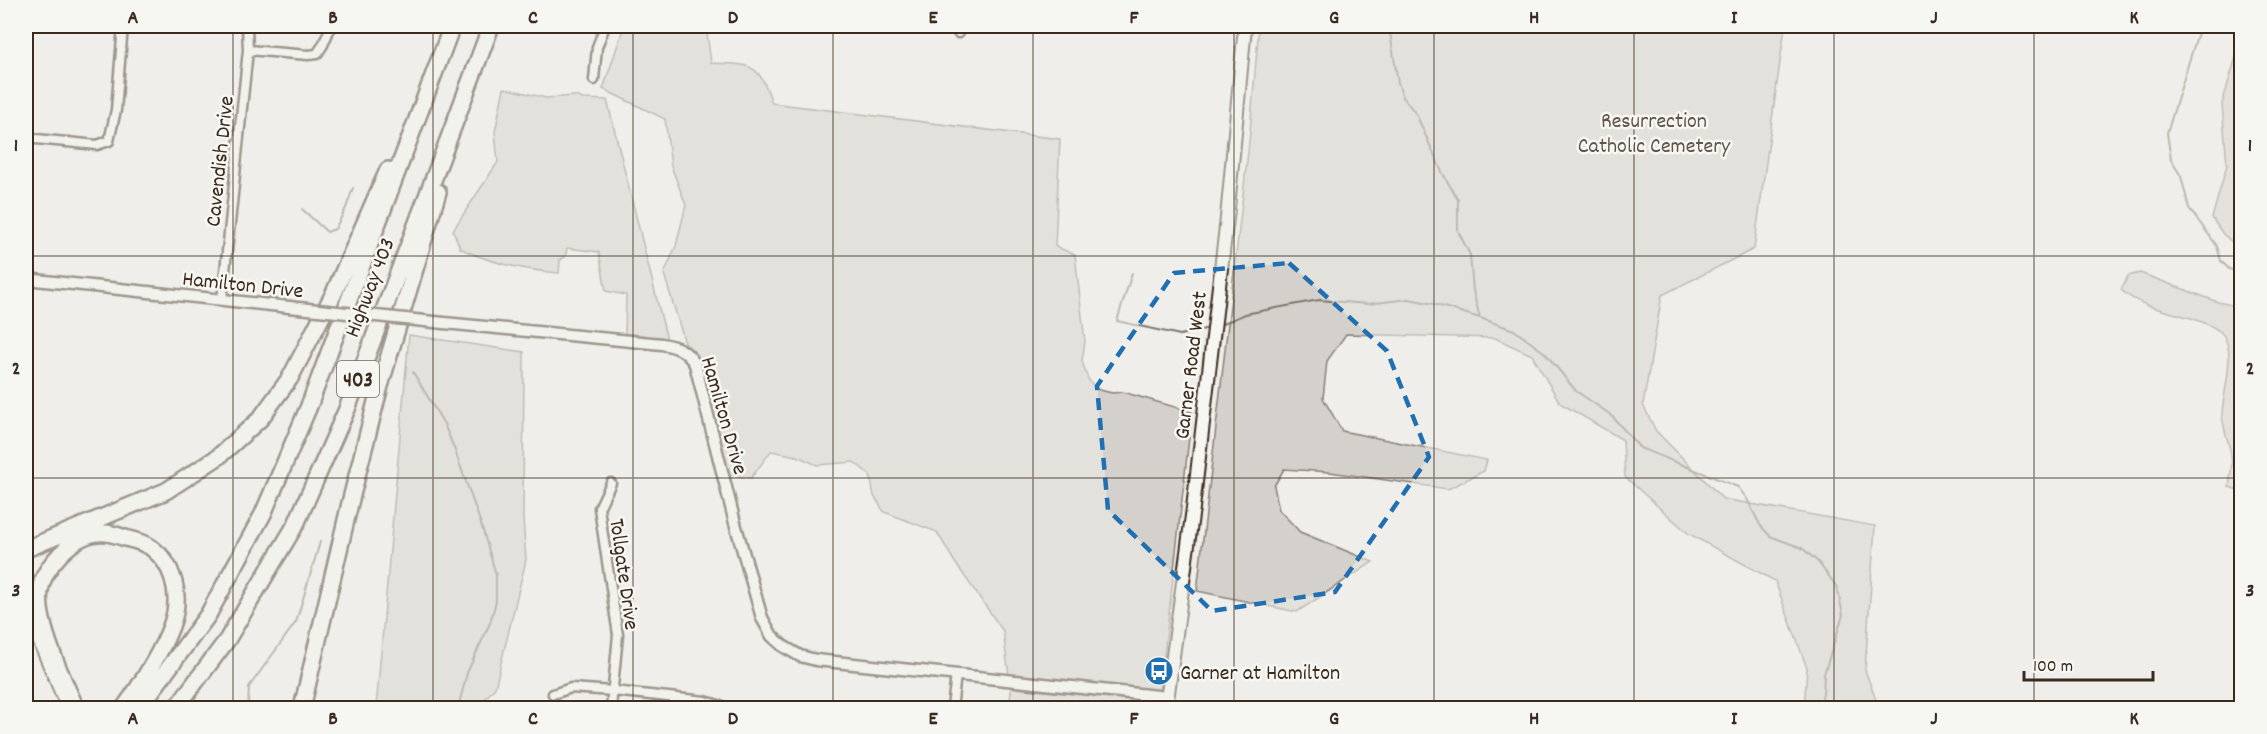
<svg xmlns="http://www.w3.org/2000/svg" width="2267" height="734" viewBox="0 0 2267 734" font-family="Dekko,sans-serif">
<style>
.green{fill:#d4d1cc;stroke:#887e75;stroke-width:1.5}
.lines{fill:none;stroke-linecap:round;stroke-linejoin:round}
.stream{stroke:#81766d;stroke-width:2}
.minor-casing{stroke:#3b2a1e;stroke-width:13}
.tertiary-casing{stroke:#3b2a1e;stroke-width:15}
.secondary-casing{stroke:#3b2a1e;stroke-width:16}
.motorway-casing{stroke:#3b2a1e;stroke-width:20}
.minor{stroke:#f6f6f2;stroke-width:8}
.tertiary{stroke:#f6f6f2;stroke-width:10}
.secondary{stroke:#f6f6f2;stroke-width:12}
.motorway{stroke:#f6f6f2;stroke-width:15}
.tertiary-bridge-casing{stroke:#3b2a1e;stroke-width:15;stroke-linecap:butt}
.tertiary-bridge{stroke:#f6f6f2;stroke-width:10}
.marked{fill:none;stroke:#1f6fb2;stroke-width:4.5;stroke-dasharray:12 8;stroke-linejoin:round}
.grid{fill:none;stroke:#3b2a1e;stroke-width:1.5;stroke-opacity:0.55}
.labels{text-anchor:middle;stroke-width:5;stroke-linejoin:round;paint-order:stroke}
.shield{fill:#f6f6f2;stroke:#73675e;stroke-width:1.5}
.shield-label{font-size:21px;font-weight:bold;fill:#3b2a1e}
.park-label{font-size:22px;fill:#61544a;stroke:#f6f6f2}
.street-label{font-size:22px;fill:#3b2a1e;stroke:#f6f6f2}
.poi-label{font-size:22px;fill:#3b2a1e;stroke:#f6f6f2;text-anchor:start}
.neatline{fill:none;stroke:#3b2a1e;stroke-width:2}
.grid-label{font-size:20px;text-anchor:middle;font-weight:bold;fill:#3b2a1e}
</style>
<rect width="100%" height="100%" fill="#efeeea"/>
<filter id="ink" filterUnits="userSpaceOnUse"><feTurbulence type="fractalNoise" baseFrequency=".0167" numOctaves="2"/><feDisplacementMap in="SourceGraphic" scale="12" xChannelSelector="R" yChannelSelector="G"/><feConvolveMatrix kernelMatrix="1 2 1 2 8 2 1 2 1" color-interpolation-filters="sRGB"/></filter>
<g filter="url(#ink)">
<path class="green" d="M624,26H706L711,63C751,65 758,61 772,103L1060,139L1055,246L1075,255L1085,342L1082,361L1088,379L1096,389L1112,393L1123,392L1192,412L1158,708H1009L1011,691L1003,631L954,561L937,532L884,512L874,496L870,475L854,462L817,465L797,456L771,451L751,478L725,474L664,274L676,246L686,205L671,166L665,119L603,89Z
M1259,26H1785L1754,249L1662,295L1643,405L1656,431L1723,499L1875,526L1865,670L1879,708H1804L1807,668L1775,581L1689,534L1625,477L1623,440L1560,403L1532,355L1495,338L1346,334L1327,361L1323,398L1342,431L1487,460L1484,471L1448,489L1330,472L1284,469L1274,486L1279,510L1300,532L1373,562L1297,612L1197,591L1249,143Z
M2240,43H2242L2241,250L2223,234L2212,218L2227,165L2222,104Z
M504,88L546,98L576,96L583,99L607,100L667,340L625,335L626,295L606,291L599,252L567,248L565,257L560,260L559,273C524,270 491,264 460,248L453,230L498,162L495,132Z
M2140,273L2218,302L2241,307V491L2229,487C2230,477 2233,465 2231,455C2229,442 2223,428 2222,415C2222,394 2240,345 2218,330C2188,311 2148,314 2121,290L2128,276Z
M409,335L524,352L523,518L526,560L495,688L476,708H376Z"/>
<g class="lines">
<path class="stream" d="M1389,26L1398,83L1403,97L1416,114L1442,172L1458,200V231L1470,255L1473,291L1480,318
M2200,26L2167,133L2171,160L2181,176L2189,208L2217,246L2221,261L2229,269L2242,273
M302,209L327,232L335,229L346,208L353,188
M1132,273L1117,321L1180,335L1209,328
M1220,325L1245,314L1319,300L1367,304L1409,299L1434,304L1480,318L1514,330L1545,353L1576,391L1611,415L1640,448L1738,487L1747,499L1760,525L1770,536L1802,548L1818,562L1837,587L1843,615L1824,674L1823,694L1819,708
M413,372L444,424L454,448L481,524L496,575V601L490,623L467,673L458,708
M248,708L249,687L296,622L320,542"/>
<g class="minor-casing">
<path id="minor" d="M958,33L960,26
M248,50L308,55L317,54L323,45L331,26
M594,80L597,47L605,26
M26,138L97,145L109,141L116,110L123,26
M222,300L248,50L247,26
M611,483L599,508L618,635L611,708
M553,694L571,688L613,691L705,701L729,708
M952,708L956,675"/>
</g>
<g class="tertiary-casing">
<path id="tertiary" d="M26,279L289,307
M444,323L662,344C678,347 686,350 695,364L735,523L762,618L772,636L783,646L800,656L816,660L1167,697"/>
</g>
<g class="secondary-casing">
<path id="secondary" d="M26,610L68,708
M1166,708L1193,508L1227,218L1245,26"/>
</g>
<g class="motorway-casing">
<path id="motorway" d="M26,549L166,491L218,457L260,419L290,378L334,293L388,170
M76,708C63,680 35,621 40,591C43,567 73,535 98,533C107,532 117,535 125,538C134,540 147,543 154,550C172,564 179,590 175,612C171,637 140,687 124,708
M139,708L208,615L263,514L309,406L452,26
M176,708L227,640L296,524L347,409L491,26
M302,708L350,503L380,386L438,192"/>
</g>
<use href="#minor" class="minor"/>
<use href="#tertiary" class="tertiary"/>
<use href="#secondary" class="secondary"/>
<use href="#motorway" class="motorway"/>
<g class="tertiary-bridge-casing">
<path id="tertiary-bridge" d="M289,307L444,323"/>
</g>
<use href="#tertiary-bridge" class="tertiary-bridge"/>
</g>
</g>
<path d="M0 0H2267V734H0ZM1289,263L1387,351L1429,457L1335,592L1212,611L1108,510L1097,386L1174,273Z" fill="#efeeea" fill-opacity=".55" fill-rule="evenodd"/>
<path class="marked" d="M1289,263L1387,351L1429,457L1335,592L1212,611L1108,510L1097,386L1174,273Z"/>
<path class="grid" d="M233,26V708M433,26V708M633,26V708M833,26V708M1033,26V708M1234,26V708M1434,26V708M1634,26V708M1834,26V708M2034,26V708M26,256H2242M26,478H2242"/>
<defs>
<g id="bus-disc" transform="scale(1.5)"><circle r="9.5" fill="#1f6fb2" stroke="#f6f6f2"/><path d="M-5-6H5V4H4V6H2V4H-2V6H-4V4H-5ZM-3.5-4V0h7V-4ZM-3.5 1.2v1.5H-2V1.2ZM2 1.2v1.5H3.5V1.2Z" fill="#fff"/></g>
</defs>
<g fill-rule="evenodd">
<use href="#bus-disc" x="1159" y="671"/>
</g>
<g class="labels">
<rect class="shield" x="337" y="361" width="42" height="36" rx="4.5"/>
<g class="shield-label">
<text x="358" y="386">403</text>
</g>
<g class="park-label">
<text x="1654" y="127">Resurrection<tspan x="1654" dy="25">Catholic Cemetery</tspan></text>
</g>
<g class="street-label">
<text transform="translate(218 161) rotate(-84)" y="8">Cavendish Drive</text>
<text transform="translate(243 283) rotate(6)" y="8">Hamilton Drive</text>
<text transform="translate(368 287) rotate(-69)" y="8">Highway 403</text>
<text transform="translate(1189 365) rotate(-83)" y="8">Garner Road West</text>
<text transform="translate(726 415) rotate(74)" y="8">Hamilton Drive</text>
<text transform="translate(626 574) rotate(82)" y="8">Tollgate Drive</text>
</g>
<g class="poi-label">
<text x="1180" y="679">Garner at Hamilton</text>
</g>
</g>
<rect width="2267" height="734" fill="none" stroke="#f6f6f2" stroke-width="66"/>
<path d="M2024 671v9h129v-9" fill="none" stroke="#3b2a1e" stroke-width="3"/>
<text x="2033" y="671" font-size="18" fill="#3b2a1e" stroke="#f6f6f2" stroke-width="4.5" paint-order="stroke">100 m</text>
<rect x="33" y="33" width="2201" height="668" class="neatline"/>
<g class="grid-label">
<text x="133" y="23">A</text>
<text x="333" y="23">B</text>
<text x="533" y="23">C</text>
<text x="733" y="23">D</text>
<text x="933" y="23">E</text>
<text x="1134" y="23">F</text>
<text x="1334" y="23">G</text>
<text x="1534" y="23">H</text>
<text x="1734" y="23">I</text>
<text x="1934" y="23">J</text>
<text x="2134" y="23">K</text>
<text x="16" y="151">1</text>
<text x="2250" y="151">1</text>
<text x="16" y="374">2</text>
<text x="2250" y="374">2</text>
<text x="16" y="596">3</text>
<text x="2250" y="596">3</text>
<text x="133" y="724">A</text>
<text x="333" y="724">B</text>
<text x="533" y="724">C</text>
<text x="733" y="724">D</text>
<text x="933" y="724">E</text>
<text x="1134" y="724">F</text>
<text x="1334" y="724">G</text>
<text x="1534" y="724">H</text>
<text x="1734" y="724">I</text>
<text x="1934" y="724">J</text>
<text x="2134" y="724">K</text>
</g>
</svg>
